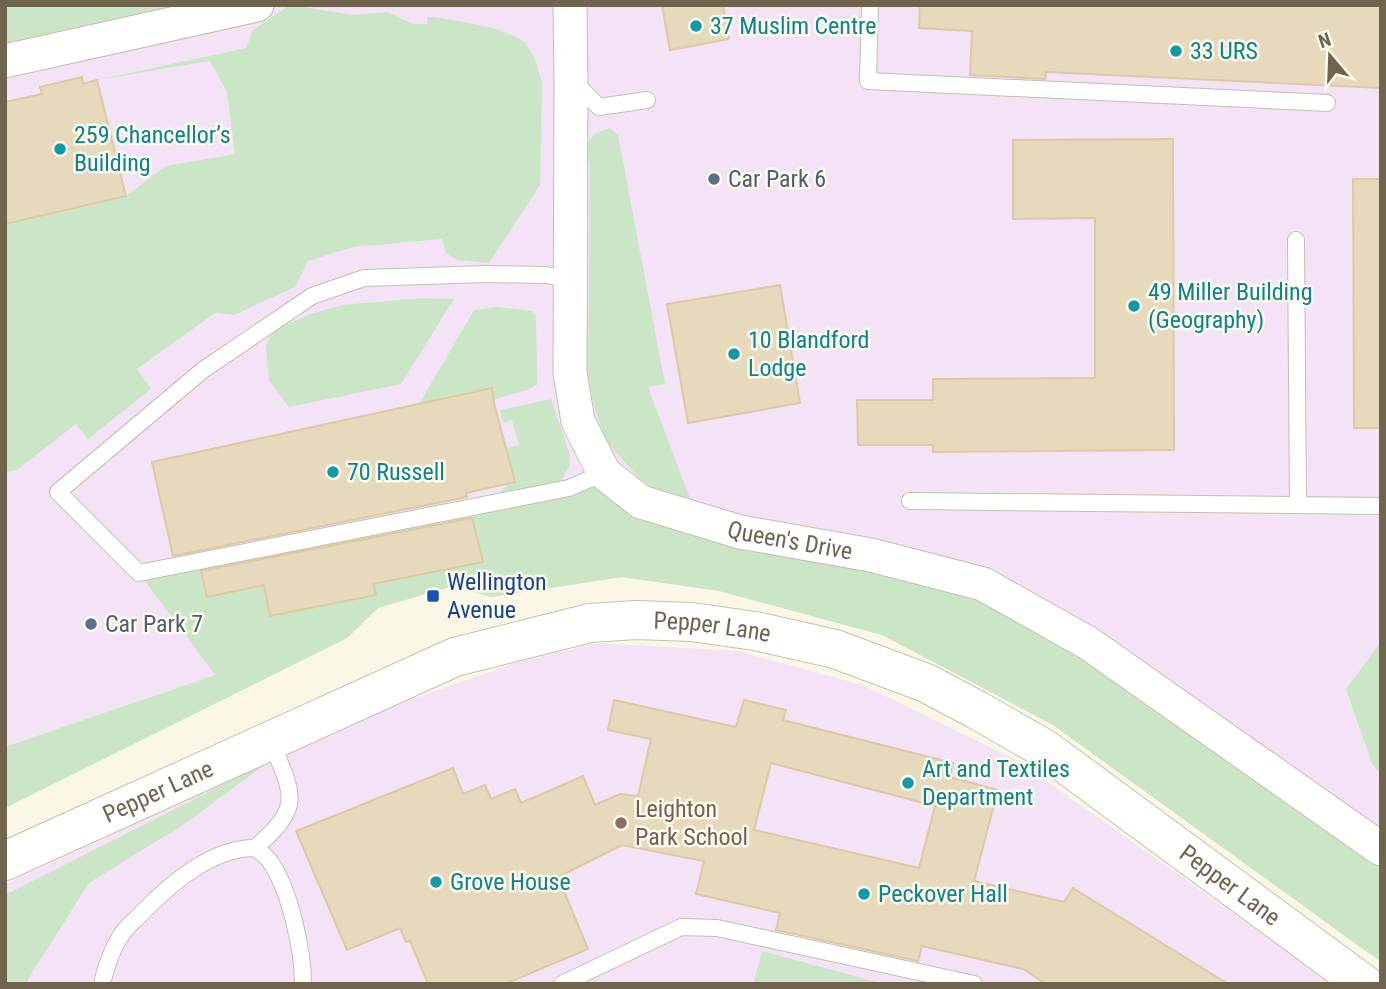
<svg xmlns="http://www.w3.org/2000/svg" width="1386" height="989" viewBox="0 0 1386 989" font-family="'Roboto Condensed',sans-serif">
<style>
.education{fill:#f4e3f6}
.green{fill:#cbe6c7}
.building{fill:#e7d9bc;stroke:#ddc9a4;stroke-width:2;fill-rule:evenodd}
.lines{fill:none;stroke-linecap:round;stroke-linejoin:round}
.lane-casing{stroke:#c7bfac;stroke-width:18}
.street-casing{stroke:#c7bfac;stroke-width:35}
.secondary-casing{stroke:#cac1aa;stroke-width:40}
.lane{stroke:#fff;stroke-width:16}
.street{stroke:#fff;stroke-width:33}
.secondary{stroke:#fff;stroke-width:38}
.culture-dot{fill:#0f9aa8;stroke:#fdfbec;stroke-width:2.5}
.service-dot{fill:#5c6f8a;stroke:#fdfbec;stroke-width:2.5}
.transit-dot{fill:#1a4fb4;stroke:#fdfbec;stroke-width:2.5}
.education-dot{fill:#8d6e63;stroke:#fdfbec;stroke-width:2.5}
.labels{text-anchor:middle;stroke-width:5;stroke-linejoin:round;paint-order:stroke}
.culture-label{font-size:24px;fill:#0d838f;stroke:#fdfbec;text-anchor:start}
.service-label{font-size:24px;fill:#4e5e75;stroke:#fdfbec;text-anchor:start}
.street-label{font-size:24px;fill:#70644e;stroke:#fdfbec}
.transit-label{font-size:24px;fill:#164399;stroke:#fdfbec;text-anchor:start}
.education-label{font-size:24px;fill:#785e54;stroke:#fdfbec;text-anchor:start}
</style>
<rect width="100%" height="100%" fill="#faf7e7"/>
<path class="education" d="M5,5H1381V962L1053,725L882,635L719,591L622,577L491,597L453,586L378,608L347,638L5,808Z
M598,643L737,651L863,685L1018,761L1333,984H5V884L393,706L518,662Z"/>
<path class="green" d="M5,5H194L5,44Z
M290,5L353,15L387,12L413,24H427V17H435L490,27L515,36L526,43L536,62L542,83L540,185L489,263L457,260L446,253L442,239L353,247L308,261L295,287L234,315L215,313L137,369L151,389L88,439L76,424L17,470L5,472V224L126,196L166,166L235,154L227,92L210,61L97,80L246,48L253,30Z
M610,128L618,135L665,384L648,387L694,509L666,498L638,477L606,441L593,402L588,371L590,162L585,159C586,140 591,133 610,128Z
M422,298L454,299L401,384L289,407L269,381L266,347L270,336L283,326L311,314L342,305Z
M496,307L532,311L536,317L537,385L527,390L493,400L490,388L419,404L474,310Z
M551,399L569,452L570,464L562,480L546,487L494,497L510,483L504,449L519,445L512,420L503,423L500,410Z
M604,473L641,502L983,584L1381,849V962L1053,725L882,635L719,591L622,577L491,597L453,586L378,608L347,638L5,808V747L215,675L139,573Z
M1381,642V775L1372,764L1346,689Z
M268,762L186,823L89,883L28,979L29,984H5V895Z
M762,951L884,984H753Z"/>
<path class="building" d="M662,5H723L729,39L670,50Z
M920,5H1381V88L1046,72L1045,79L970,75L972,31L919,28Z
M82,77L83,84L97,80L126,196L5,224V102L42,94L40,87Z
M1173,139L1174,450L933,452V445H858L857,400H933V379L1095,378V218L1013,219V140Z
M1353,179H1381V428H1354Z
M780,285L800,403L688,423L667,304Z
M492,388L494,403L515,482L466,493L467,497L173,556L152,462Z
M472,518L483,562L373,584L376,595L270,616L264,585L207,597L201,571Z
M614,700L736,727L744,700L786,710L783,720L953,763L950,777L998,790L974,881L1064,902L1073,888L1228,984H1046L1023,969L922,946L918,961L776,930L780,913L696,894L704,861L622,845L558,877L588,949L505,984H428L410,941L406,942L400,928L347,950L296,831L453,768L463,794L485,785L491,799L515,789L521,803L583,776L595,805L620,794L638,796L651,739L608,730ZM771,763L935,806L919,868L754,830Z"/>
<g class="lines">
<g class="lane-casing">
<path id="lane" d="M870,5L868,81L1327,103
M573,81L599,107L647,100
M1296,240L1298,505
M568,279L546,275L486,274L364,278L312,296L203,370L58,492L139,573L569,488L604,473
M910,501L1381,506
M255,848C304,805 293,796 271,741
M102,984C106,967 112,948 122,934C127,926 135,920 141,914C170,884 211,848 255,848C260,852 268,857 271,863C290,891 303,950 303,984
M562,984L681,927L717,928L974,984"/>
</g>
<g class="street-casing">
<g id="street">
<path id="s1" d="M570,5L571,80L570,373L578,421L604,473L641,502L740,532L871,555L983,584L1088,643L1381,849"/>
<path d="M5,61L257,5"/>
</g>
</g>
<g class="secondary-casing">
<g id="secondary">
<path id="s2" d="M5,861L455,657L590,623L636,620L692,622L755,631L835,649L926,683L977,710L1045,749L1364,984"/>
</g>
</g>
<use href="#lane" class="lane"/>
<use href="#street" class="street"/>
<use href="#secondary" class="secondary"/>
</g>
<g class="culture-dot">
<circle cx="696" cy="26" r="7"/>
<circle cx="1176" cy="51" r="7"/>
<circle cx="60" cy="149" r="7"/>
<circle cx="1134" cy="306" r="7"/>
<circle cx="734" cy="354" r="7"/>
<circle cx="333" cy="472" r="7"/>
<circle cx="908" cy="783" r="7"/>
<circle cx="436" cy="882" r="7"/>
<circle cx="864" cy="894" r="7"/>
</g>
<g class="service-dot">
<circle cx="714" cy="179" r="7"/>
<circle cx="91" cy="624" r="7"/>
</g>
<rect class="transit-dot" x="426" y="589" width="14" height="14" rx="3.5"/>
<circle class="education-dot" cx="621" cy="823" r="7"/>
<g class="labels">
<g class="culture-label">
<text x="710" y="34">37 Muslim Centre</text>
<text x="1190" y="59">33 URS</text>
<text x="74" y="143">259 Chancellor’s<tspan x="74" dy="28">Building</tspan></text>
<text x="1148" y="300">49 Miller Building<tspan x="1148" dy="28">(Geography)</tspan></text>
<text x="748" y="348">10 Blandford<tspan x="748" dy="28">Lodge</tspan></text>
<text x="347" y="480">70 Russell</text>
<text x="922" y="777">Art and Textiles<tspan x="922" dy="28">Department</tspan></text>
<text x="450" y="890">Grove House</text>
<text x="878" y="902">Peckover Hall</text>
</g>
<g class="service-label">
<text x="728" y="187">Car Park 6</text>
<text x="105" y="632">Car Park 7</text>
</g>
<g class="street-label">
<text dy="8" stroke="none"><textPath href="#s1" startOffset="676">Queen's Drive</textPath></text>
<text dy="8" stroke="none"><textPath href="#s2" startOffset="756">Pepper Lane</textPath></text>
<text dy="8" stroke="none"><textPath href="#s2" startOffset="168">Pepper Lane</textPath></text>
<text dy="8" stroke="none"><textPath href="#s2" startOffset="1344">Pepper Lane</textPath></text>
</g>
<g class="transit-label">
<text x="447" y="590">Wellington<tspan x="447" dy="28">Avenue</tspan></text>
</g>
<g class="education-label">
<text x="635" y="817">Leighton<tspan x="635" dy="28">Park School</tspan></text>
</g>
</g>
<rect width="1386" height="989" fill="none" stroke="#70644e" stroke-width="14"/>
<g transform="translate(1330 56) rotate(341)" stroke="#fdfbec" stroke-width="5" paint-order="stroke">
<path d="M0-5L12 26L0 18L-12 26Z" fill="#70644e"/>
<text y="-10" font-size="19" font-weight="bold" text-anchor="middle" fill="#70644e">N</text>
</g>
</svg>
